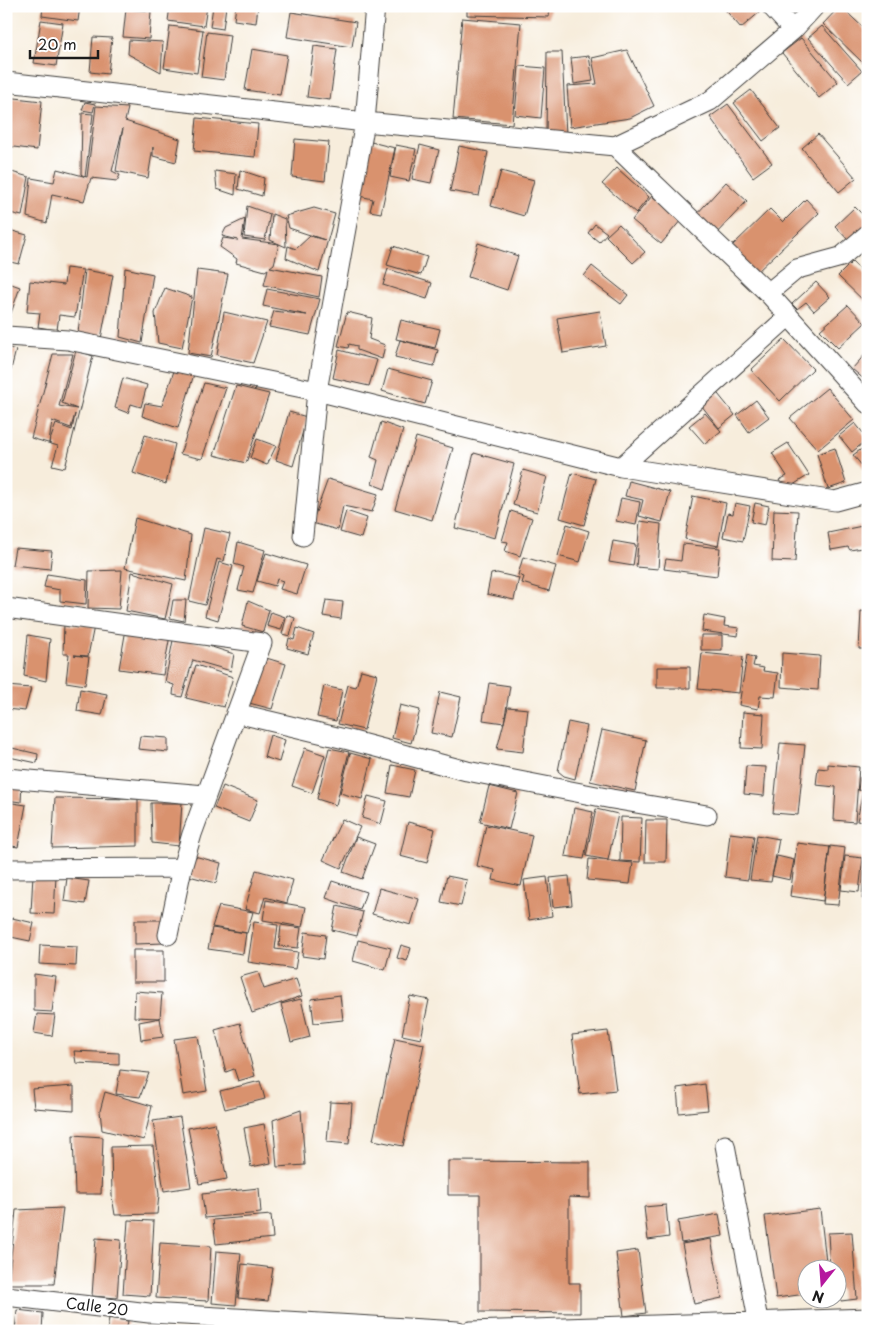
<svg xmlns="http://www.w3.org/2000/svg" width="874" height="1337" viewBox="0 0 874 1337" font-family="'Playpen Sans',sans-serif">
<style>
.building{fill:#d9926e;fill-rule:evenodd}
.lines{fill:none;stroke-linecap:round;stroke-linejoin:round}
.street-casing{stroke:#3d3b39;stroke-width:21}
.street{stroke:#fff;stroke-width:19}
.labels{text-anchor:middle;stroke-width:4;stroke-linejoin:round;paint-order:stroke}
.street-label{font-size:15px;fill:#1c1c1c;stroke:#fff}
</style>
<rect width="100%" height="100%" fill="#fff"/>
<filter id="ink" filterUnits="userSpaceOnUse"><feTurbulence type="fractalNoise" baseFrequency=".02" numOctaves="2"/><feDisplacementMap in="SourceGraphic" scale="10" xChannelSelector="R" yChannelSelector="G"/><feConvolveMatrix kernelMatrix="1 2 1 2 8 2 1 2 1" color-interpolation-filters="sRGB"/></filter>
<filter id="wash" filterUnits="userSpaceOnUse"><feTurbulence type="fractalNoise" baseFrequency=".0096" numOctaves="4" result="noise"/><feDisplacementMap in="SourceGraphic" scale="20" xChannelSelector="R" yChannelSelector="G"/><feGaussianBlur stdDeviation="1.12" result="paint"/><feColorMatrix in="noise" values="0 0 0 0 0 0 0 0 0 0 0 0 0 0 0 0 0 1.4 0 .05"/><feComposite in="paint" operator="in"/></filter>
<g filter="url(#wash)">
<rect width="100%" height="100%" fill="#f7eddc"/>
<g id="blocks">
<path class="building" d="M6,6H11L8,39H6Z
M43,6H80L78,21L42,16Z
M170,6H207L204,26L168,21Z
M213,6H226L223,29L210,27Z
M236,6H258L256,23L234,20Z
M467,6H550L549,17L467,15Z
M722,6H756L761,11L741,28Z
M840,6L868,32V61L864,64L823,24Z
M126,9L151,11L149,39L123,37Z
M291,12L356,22L352,47L287,37Z
M462,18L521,23L512,124L453,119Z
M41,20L63,23L56,66L34,63Z
M170,26L203,30L197,73L164,68Z
M822,26L862,71L848,83L808,38Z
M207,32L230,35L224,80L201,77Z
M93,37L112,38L108,74L90,72Z
M801,38L838,82L819,98L782,53Z
M129,40L163,42L161,72L128,54Z
M314,46L337,49L330,100L307,97Z
M252,49L287,55L280,95L245,90Z
M627,50L654,106L630,118L570,127L567,86L597,84L592,58Z
M547,52H562L566,135L546,136Z
M589,56L593,81L574,84L571,58Z
M519,66L545,68L541,118L515,115Z
M751,90L780,128L763,141L734,103Z
M6,97L42,101L37,150L6,146Z
M85,102L95,104L93,112L82,110Z
M728,104L772,163L753,177L710,117Z
M96,106L128,108L125,121L180,139L176,162L153,156V147L148,178L116,171L123,128L112,171L120,175L117,181L91,178L84,201L52,194L47,223L27,217L31,178L54,182L57,169L87,177Z
M82,113L93,114L85,177L81,174Z
M197,118L258,124L255,157L194,151Z
M818,134L856,178L839,192L802,148Z
M295,139L329,142L325,181L292,177Z
M371,142L395,148L381,213L370,211L373,199L359,196Z
M396,145L416,149L409,181L390,177Z
M420,145L439,150L431,183L412,179Z
M459,146L488,152L479,196L450,191Z
M617,168L649,197L636,213L602,184Z
M240,170L264,178L262,196L238,189Z
M8,171L29,177L22,216L6,212Z
M215,171L236,174L235,195L217,189Z
M501,171L534,180L524,216L491,206Z
M726,182L747,201L715,235L695,216Z
M652,196L681,220L661,244L632,220Z
M806,199L819,213L755,274L730,248L770,209L783,222Z
M247,206L270,214L265,240L244,237Z
M855,207L868,220V225L850,242L835,226Z
M314,208L335,214L319,272L286,258L288,246L296,249L310,236L325,240L289,228L286,216Z
M272,214L285,219L286,247L270,240Z
M245,219L242,239L279,244L274,264L270,267L322,277L319,297L264,285L268,269L265,271L236,263L237,259L220,247L223,238L238,240L222,236L226,228Z
M595,224L607,233L599,242L588,233Z
M619,224L645,252L633,263L606,236Z
M9,230L27,235L19,264L6,261V241Z
M478,243L518,256L507,290L468,277Z
M393,246L427,257L421,275L387,265Z
M852,262L868,277V305L838,276Z
M592,266L628,295L621,304L584,276Z
M66,268L83,270L75,317L59,315L57,330L38,327L40,313L27,312L30,281L64,285Z
M125,268L153,274L142,343L120,337Z
M388,269L432,283L427,299L383,285Z
M85,270L113,275L101,339L78,333Z
M197,270L228,274L211,357L188,353Z
M6,282L20,287L7,325H6Z
M816,282L830,297L814,311L806,302L797,309L792,304Z
M165,288L192,297L182,348L158,343L155,313Z
M267,289L320,299L310,335L269,327L274,311L307,315L263,306Z
M848,305L865,323L838,348L820,330Z
M600,311L606,346L563,353L557,318Z
M224,312L267,322L253,363L217,355Z
M347,312L372,318L369,339L385,345L382,359L357,350V346L349,344L348,348L338,346Z
M401,320L440,329L435,348L396,339Z
M784,339L813,369L780,401L751,370Z
M400,340L438,350L434,366L395,357Z
M6,347L16,350L7,385H6Z
M76,350L93,356L65,468L52,465L58,446L31,438L53,354H73L59,406L77,409L62,403ZM75,414L72,430L56,424L49,443L52,421L71,428Z
M339,350L377,360L369,386L333,378Z
M868,351V378L866,381L852,369Z
M175,368L194,374L178,428L142,416L145,403L162,406Z
M388,369L432,381L425,404L382,391Z
M123,378L147,385L141,407L131,404L128,413L115,408Z
M204,383L226,388L202,459L180,454Z
M236,386L269,394L246,463L214,455Z
M827,388L854,420L818,450L790,418Z
M714,389L735,415L719,428L698,401Z
M756,400L769,417L749,432L737,415Z
M289,412L307,417L293,466L276,460Z
M705,413L721,431L705,444L689,426Z
M381,422L403,430L385,489L372,484L378,460L371,457Z
M855,423L868,439L852,452L839,436Z
M145,435L175,444L166,484L133,473Z
M416,437L453,448L432,520L395,509Z
M257,439L276,446L267,465L250,458Z
M788,443L809,475L785,490L779,480L787,476L772,453Z
M835,448L846,483L828,489L817,454Z
M863,448L868,454V473L853,455Z
M474,453L514,464L495,538L455,528Z
M523,470L547,477L537,512L513,505Z
M572,473L596,479L584,525L560,518Z
M328,479L378,494L372,512L343,506L338,530L312,523Z
M629,481L670,492L662,522L639,516L643,500L625,496Z
M693,496L726,503L718,546L685,539Z
M621,498L640,502L636,525L616,521Z
M735,503L750,506L743,541L723,537L728,513L733,514Z
M755,503L769,506L765,525L751,522Z
M774,510L798,511L795,562L772,561Z
M346,511L367,518L361,538L340,532Z
M511,511L532,518L520,556L505,551L508,542L502,541Z
M135,518L191,535L186,581L125,568Z
M640,521L661,524L658,569L636,567Z
M567,524L589,531L580,562L558,556Z
M867,525L868,547L850,550L848,547L831,550L828,533Z
M204,528L230,534L224,561L217,559L205,605L189,601Z
M613,541L636,545L633,566L609,562Z
M238,542L265,550L253,593L238,590L244,567L234,564Z
M683,544L720,548L717,576L664,569L666,559L681,561Z
M15,548L52,551L50,569L12,565Z
M266,553L306,565L297,594L280,589L283,581L277,579L275,586L257,581Z
M523,557L556,566L549,591L522,583L524,577L518,575Z
M219,562L233,566L218,620L205,616Z
M122,570L119,609L88,608L89,571Z
M132,572L173,584L165,619L126,611Z
M497,573L519,578L514,600L487,594L491,574Z
M47,574L87,580L86,604L60,601V590L44,587Z
M173,600H186L184,621L170,618Z
M326,600L343,602L341,619L323,616Z
M248,601L269,610L263,632L242,626Z
M861,611L868,612V649H859Z
M271,612L285,617L281,630L267,626Z
M287,615L295,618L290,636L282,634Z
M704,615L725,619L724,626L739,628L738,636L702,631Z
M64,623L94,626L88,656L74,655L89,657L85,685L66,682L69,654H63Z
M297,628L314,634L308,654L287,648L289,638L294,640Z
M126,629L170,635L163,675L119,669Z
M28,635L50,639L46,681L24,676Z
M174,635L234,654L231,671L193,660L182,697L173,695L174,685L165,682Z
M701,635H722V650H701Z
M702,653L743,657L739,693L698,689Z
M782,653L820,656L818,690L781,687Z
M747,655L755,658L753,666L764,668L763,671L778,673L775,697L760,696L758,709L739,705Z
M263,657L286,664L272,709L249,703Z
M196,665L233,677L224,707L186,698Z
M657,667H690V688H657Z
M361,670L377,674L364,730L338,724L348,685L356,687Z
M489,683L510,686L504,723L483,720Z
M6,686L31,688L25,711L6,709Z
M324,686L342,690L336,721L317,717Z
M80,689L107,694L102,715L77,711Z
M440,692L461,697L452,737L431,733Z
M400,705L420,710L411,743L392,738Z
M508,707L528,709L523,752L497,749Z
M743,712L764,714L762,749L741,748Z
M568,722L587,726L575,779L564,776L558,771Z
M602,730L646,740L635,791L590,781Z
M270,735L285,740L279,762L264,757Z
M140,736L168,738V752L138,749Z
M780,743L805,745L798,815L773,813Z
M12,748L38,754L37,763L9,757Z
M305,748L325,755L312,793L292,786Z
M329,748L349,752L336,805L317,799Z
M350,753L372,759L362,799L340,793Z
M828,764L859,767L855,822L834,820L836,787L816,785L818,768L828,769Z
M392,765L415,770L409,797L387,793Z
M746,766L766,767L764,796L744,794Z
M860,777L868,778V823L857,821L863,791L858,790Z
M6,782L22,783L21,802L6,800Z
M223,786L258,800L249,822L214,808Z
M489,786L518,793L509,829L480,822Z
M368,796L387,801L381,824L362,818Z
M55,798L138,799V846L52,848Z
M6,802L26,805L18,847L6,845Z
M151,803H182L179,846L152,843Z
M574,808L593,812L584,859L565,856Z
M596,809L618,814L608,860L586,856Z
M621,817L642,818L640,862L620,861Z
M342,819L360,827L341,868L323,860Z
M646,820H667L666,862H645Z
M408,822L435,829L427,863L400,856Z
M486,825L532,835L521,886L493,880L495,870L477,866Z
M730,833L754,836L748,880L725,877Z
M757,835L779,839L771,882L750,880Z
M356,837L375,844L362,879L343,872Z
M797,843L830,847L823,901L790,896Z
M830,846L845,848L838,905L823,904Z
M865,849H868V899H862Z
M194,856L221,863L216,883L189,876Z
M777,856L794,860L790,880L772,876Z
M845,856L863,858L859,892L841,890Z
M589,859L633,863L630,884L587,880Z
M256,870L293,880L287,903L265,897L260,913L245,909Z
M33,874L56,876L54,914L31,913Z
M447,876L467,880L461,906L441,902Z
M569,876L572,905L553,907L550,878Z
M547,877L552,916L529,920L524,880Z
M67,878L89,881L85,904L64,901Z
M332,881L366,892L360,910L326,898Z
M379,888L419,899L411,925L372,914Z
M266,900L306,907L302,927L263,920Z
M219,906L253,912L247,933L212,927Z
M337,906L363,912L357,936L332,930Z
M12,918L34,923L30,941L6,936Z
M135,920H164V943L135,944Z
M254,922L278,925L275,949L298,952L295,969L248,962Z
M281,925L301,928L298,948L279,946Z
M212,928L246,933L243,954L208,949Z
M305,932L326,935L323,959L302,956Z
M358,940L391,948L385,970L353,961Z
M40,945L77,947L76,966L39,964Z
M401,945L411,948L407,961L397,958Z
M133,950H164V982H133Z
M258,972L264,989L296,979L302,996L252,1013L240,977Z
M34,974L56,977L52,1012L34,1011Z
M135,991L162,993L160,1018L163,1037L141,1040L139,1022L160,1018L134,1017Z
M340,995L343,1020L314,1023L311,999Z
M410,996L429,1000L421,1039L402,1035Z
M301,999L310,1037L291,1042L281,1004Z
M37,1014L55,1015L52,1036L34,1033Z
M240,1023L255,1076L238,1081L234,1069L226,1072L215,1030Z
M608,1031L616,1090L580,1094L572,1035Z
M198,1036L207,1091L183,1095L174,1039Z
M395,1038L424,1044L403,1146L373,1140Z
M74,1051L119,1053V1065L76,1063Z
M120,1070L149,1073L140,1097L116,1094Z
M260,1081L265,1099L225,1109L220,1091Z
M705,1084L708,1110L679,1113L677,1088Z
M74,1086V1111L34,1108L32,1089Z
M105,1092L152,1106L144,1140L102,1130L100,1111Z
M330,1102L352,1103L349,1144L327,1142Z
M301,1110L305,1165L277,1167L273,1120Z
M180,1117L191,1187L164,1191L153,1121Z
M215,1123L227,1179L199,1184L188,1128Z
M264,1124L271,1163L251,1167L244,1128Z
M73,1135L103,1137L101,1194H75Z
M153,1146L159,1195L157,1214L115,1215L112,1196L111,1147Z
M448,1161L590,1162V1198L569,1197V1283H580V1313L480,1312V1195H448Z
M259,1188L261,1213L205,1218L202,1194Z
M666,1205L669,1237L648,1240L644,1207Z
M63,1208L54,1284H8L16,1210Z
M820,1209L827,1270H806V1294L776,1298L765,1216Z
M719,1214L723,1236L681,1243L678,1221Z
M271,1215L273,1238L216,1244L213,1220Z
M128,1220L154,1221L150,1296L123,1294Z
M852,1232L857,1299L841,1301L840,1289H836V1270H830L828,1233Z
M96,1238L121,1240L117,1298L92,1296Z
M711,1239L722,1298L694,1304L682,1244Z
M160,1243L211,1246L208,1301L156,1298Z
M638,1250L646,1313L624,1316L616,1253Z
M216,1251L241,1253L236,1305L212,1303Z
M242,1264L273,1268L268,1301L238,1298Z
M17,1310L43,1313L42,1331H15Z
M109,1318L128,1321L126,1331H107Z
M132,1326L159,1330V1331H131Z"/>
</g>
</g>
<g filter="url(#ink)">
<use href="#blocks" fill-opacity="0" stroke="#3d3b39" stroke-width="1"/>
<g class="lines">
<g class="street-casing">
<path id="street" d="M771,6L793,30
M6,82L365,122L615,146L710,101L793,30L815,6
M615,146L768,293L868,404
M768,293L797,269L841,257L868,234
M6,336L68,340L317,391L621,467L835,501L868,492
M621,467L789,316
M303,536L317,391L365,122L375,6
M6,608L262,643L192,834L182,868L168,935
M236,713L349,740L467,771L612,799L707,815
M6,778L205,795
M6,869L182,868
M725,1145L758,1320
M6,1296L149,1313L458,1331
M470,1331L868,1318"/>
</g>
<use href="#street" class="street"/>
</g>
</g>
<g class="labels">
<g class="street-label">
<text transform="translate(97 1307) rotate(7)" y="5">Calle 20</text>
</g>
</g>
<rect width="874" height="1337" fill="none" stroke="#fff" stroke-width="25"/>
<g transform="translate(822 1284) rotate(197)"><circle r="24" fill="#ffffff" stroke="#a4a4a4"/>
<path d="M0-4L9 19L0 12L-9 19Z" fill="#b5179e"/>
<text y="-8" font-size="14" font-weight="bold" text-anchor="middle" fill="#1c1c1c">N</text>
</g>
<path d="M30 50v8h68v-8" fill="none" stroke="#1c1c1c" stroke-width="2.5"/>
<text x="38" y="50" font-size="15" fill="#1c1c1c" stroke="#ffffff" stroke-width="4" paint-order="stroke">20 m</text>
</svg>
